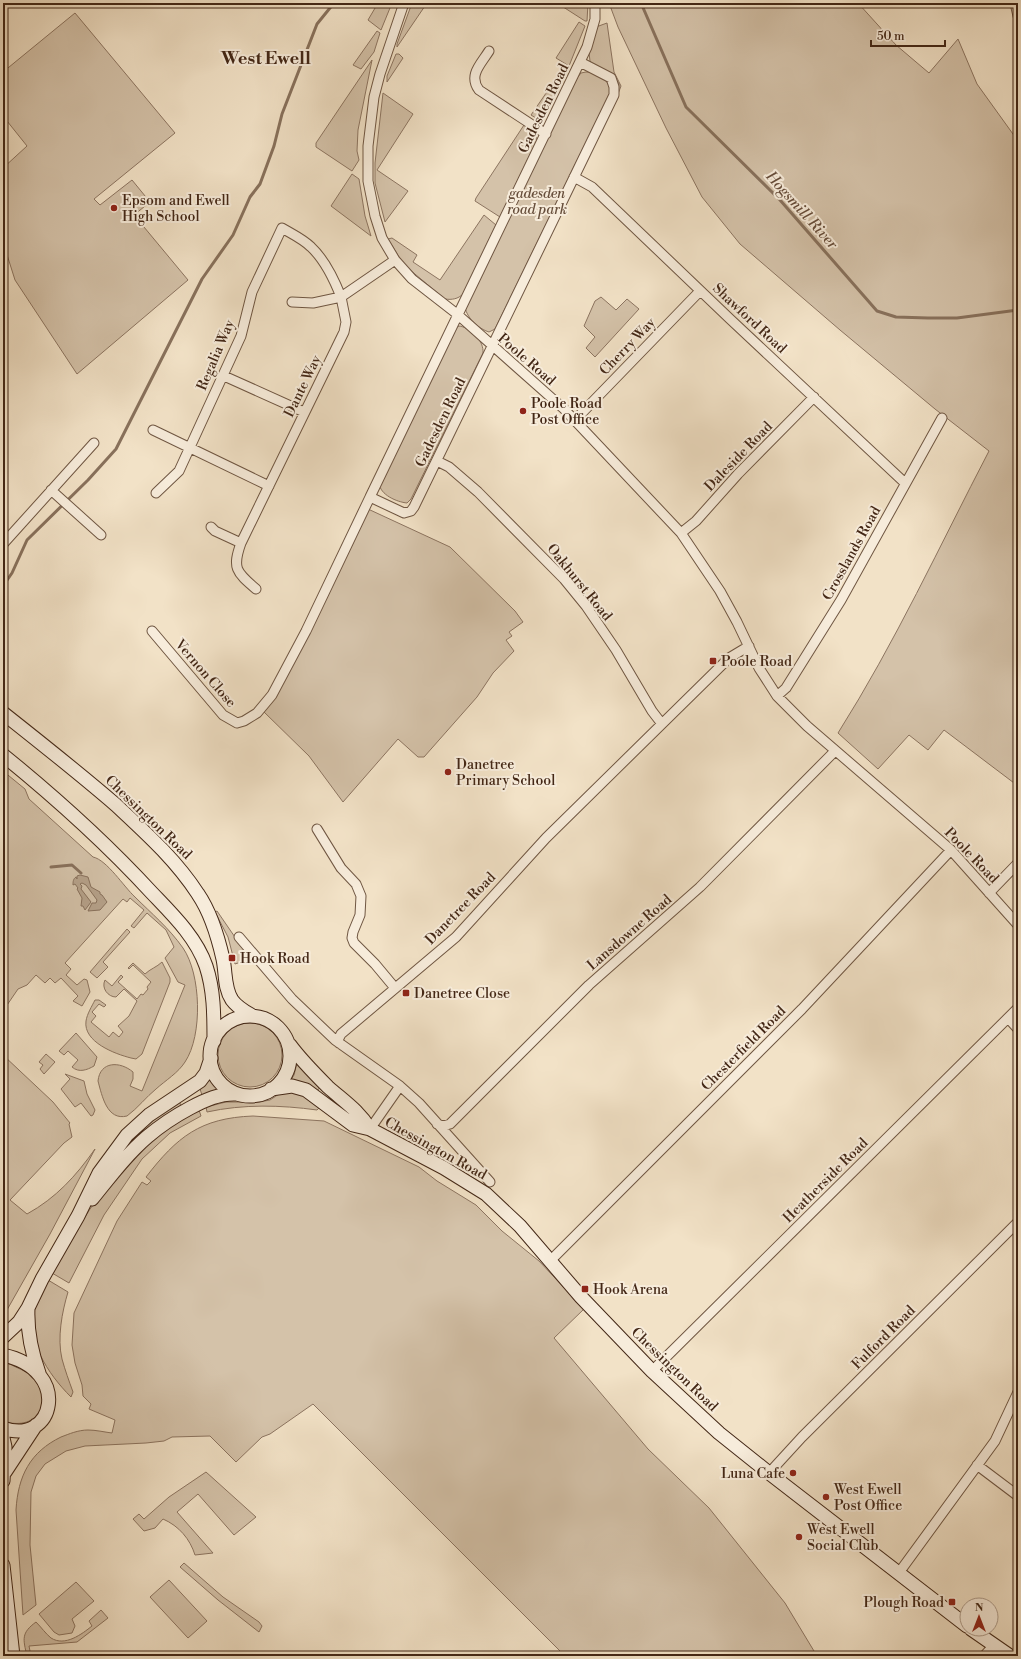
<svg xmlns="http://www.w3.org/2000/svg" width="1021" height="1659" viewBox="0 0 1021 1659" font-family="'Libre Bodoni',serif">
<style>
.green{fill:#d4c2a9;stroke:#8c7460}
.water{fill:#b6a28b;stroke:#88715c}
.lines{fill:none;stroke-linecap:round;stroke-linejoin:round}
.stream{stroke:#88715c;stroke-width:3}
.street-casing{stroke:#6f5642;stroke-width:11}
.secondary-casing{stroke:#432716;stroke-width:15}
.street{stroke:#f7ecdb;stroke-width:9}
.secondary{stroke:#f7ecdb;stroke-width:13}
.poi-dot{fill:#8f2418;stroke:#f7ecdb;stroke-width:1.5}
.labels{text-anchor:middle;stroke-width:4;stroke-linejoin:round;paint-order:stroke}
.street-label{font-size:14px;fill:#432716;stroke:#f7ecdb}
.park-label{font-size:14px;font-style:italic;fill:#674e3b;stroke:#f7ecdb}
.poi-label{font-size:14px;fill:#432716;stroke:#f7ecdb;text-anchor:start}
.water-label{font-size:15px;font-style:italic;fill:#664c39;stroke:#f7ecdb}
.district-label{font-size:18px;font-weight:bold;fill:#432716;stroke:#f7ecdb}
</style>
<rect width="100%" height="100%" fill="#f2e2c7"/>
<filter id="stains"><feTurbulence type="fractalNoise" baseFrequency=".005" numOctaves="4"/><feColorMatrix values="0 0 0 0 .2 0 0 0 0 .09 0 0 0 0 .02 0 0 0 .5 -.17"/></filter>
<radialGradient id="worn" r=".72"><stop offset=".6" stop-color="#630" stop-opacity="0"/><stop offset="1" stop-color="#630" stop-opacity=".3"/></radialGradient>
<path class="green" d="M378,3H392L381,30L368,20Z
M412,3H427L397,47V44Z
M557,3H588L587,21H585Z
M609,3H858L896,45L929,73L958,39L977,84L1018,141V786L944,730L928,750L909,735L878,769L838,733C895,643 940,545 989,451L935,409L840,330L740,244L702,197L666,128L618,27Z
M75,13L175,133L94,199L100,205L132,180L150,202L134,215L188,280L77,374L15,280L3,242V168L27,146L3,116V72Z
M579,22L585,26L569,66L556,58Z
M607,23L614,72L621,86L618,94L619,84L616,79L593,64L590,61L589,53L596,27Z
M377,31L380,33L374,52L361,69L353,65Z
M396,54H399L403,58L387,82V76Z
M372,60L358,130L357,151L359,160L352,171L316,147V143Z
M562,70L566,72L544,118L539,120L531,115Z
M586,72C598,72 611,81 610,93L495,329L489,332C479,329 465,317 465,305L577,78L581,73Z
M383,93L413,114L377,170L408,191L385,222L375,183V163Z
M524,125L536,133L537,140L500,217L475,201L476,198Z
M352,174L359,179L365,216L371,236L331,206Z
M484,215L496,225L463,294C458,299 452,300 445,299L404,265L388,239L392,238L417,255L413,262L440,280Z
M601,297L616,310L627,299L639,309L595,357L586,348L595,337L584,326L595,301Z
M460,326C472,329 484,341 483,353L411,499L407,503C397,502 380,495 379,483L455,327Z
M368,509L450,547L515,611L523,622L509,632L512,636L506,640L514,651L493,673L477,697L424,757H418L398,739L343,802L309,756L263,711Z
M3,771L25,789L29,799L93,857C107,860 124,887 135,897C151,913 169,928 183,948C201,974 203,1035 185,1062C178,1073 166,1080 156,1089C146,1097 138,1108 127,1116C107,1121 102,1096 98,1081C100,1061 120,1061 133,1072V1079L130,1086L142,1091L185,985L178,982L165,958L174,947L166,930L147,913L134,928L131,926L144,910L130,898L127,902L123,899L65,963L71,969L66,975L77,985L84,979L87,980L90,992L82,1006L73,1001L78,996L61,978L55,983L50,978L45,983L36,975L27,985L18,989L3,1011Z
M217,911L250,959L235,964L228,937L215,912Z
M127,929L130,932L103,962L108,967L97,978L90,972Z
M162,962L170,978V982L142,1054L136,1059L131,1058C115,1054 83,1042 86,1021C87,1014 92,1006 95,1000H99L106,1005L104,1007L99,1004L92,1012L96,1016L91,1022L109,1037L113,1032L119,1037L123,1032L118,1026L129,1016L137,1001L124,989L116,997C108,997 101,988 105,980L112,986L121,975L123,977L118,982L137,999L141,994L143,995L148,989L147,987L151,982L133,965L129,969L128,968L133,963L145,974C150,969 157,967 162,962Z
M218 1055a32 32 0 1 1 64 0a32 32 0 1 1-64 0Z
M76,1033L97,1057L94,1066C87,1070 79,1073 72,1067L78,1060L68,1051L64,1055L59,1051Z
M46,1054L55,1062L44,1074L40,1069L43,1065L39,1062Z
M3,1055L53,1102L70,1123L69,1124L72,1137L64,1143L10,1200L27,1214C56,1198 76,1176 95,1149L50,1234L3,1317Z
M297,1063L321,1086L317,1091L291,1080L294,1075Z
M65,1074L84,1081L87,1094L95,1110L93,1115L91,1116L81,1103L75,1107L61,1089L70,1079Z
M210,1078L215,1087L220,1090L202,1095L200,1089Z
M282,1092H299L320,1107L317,1110C281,1105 243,1104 207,1112L206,1107L226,1102H259L270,1100Z
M178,1100L181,1105C151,1124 129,1145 105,1171L136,1133Z
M199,1110L201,1116L170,1133L142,1159L104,1215L69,1283L52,1273L62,1254L90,1209L127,1161L163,1129Z
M253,1116L324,1121L419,1167L437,1181L476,1205L502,1231L539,1261L584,1309L554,1338L648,1449L709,1508L785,1603L817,1656H565L313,1404L270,1434L262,1437L236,1462L210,1436L172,1437L164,1441L146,1443L85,1446L66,1451L45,1464L36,1476L31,1492L30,1545L36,1605L23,1615L16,1510C18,1476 30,1452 61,1437C69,1434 78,1430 88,1430C96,1430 104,1432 112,1433L115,1420L89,1409L91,1404L83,1396L82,1385L75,1363L72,1345L74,1313L117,1221L142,1182L147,1185L151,1181L146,1177C177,1137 200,1118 253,1116Z
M48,1280L68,1292C62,1312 57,1338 62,1359C65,1370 69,1381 73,1392L71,1397C48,1374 24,1339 36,1305C39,1297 44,1288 48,1280Z
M3,1361L33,1375L44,1396C43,1401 42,1409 38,1414C30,1425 14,1425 3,1421Z
M206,1472L256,1517L234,1535L198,1494L177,1512L213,1553L195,1555C190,1539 179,1526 163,1519L155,1528L144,1531L133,1519L139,1514L144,1519L169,1497Z
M184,1563L223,1597L259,1622L262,1626L259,1632L218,1600L180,1567Z
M169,1580L207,1621L188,1638L150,1597Z
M76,1582L94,1601L72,1619L75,1626L72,1633L59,1635L54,1632L39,1614Z
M101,1610L108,1618L77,1642L29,1646L31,1656H27C23,1639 21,1633 36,1622C41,1627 46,1634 51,1638C65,1647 82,1634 92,1626L89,1621Z"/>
<path class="water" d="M80,875L88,877L91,887L100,892V894L102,895L107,902L100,910L88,911L92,903H96L97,900L86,885L82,883L80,884L82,886L81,889L91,902L85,910L83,906H81L82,898L77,889L78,888L75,884L73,885C73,882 73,879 76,877L77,879V876Z"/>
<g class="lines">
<path class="stream" d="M641,3L686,107L780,200L877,311L896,317L928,318H957L1018,310
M3,586L12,573L27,540L88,480L116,449L202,279L233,235L250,197L260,184L274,146L282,114L317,24L334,3
M51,867L72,865L81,873"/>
<g class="street-casing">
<path id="street" d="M404,3L380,74L374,97L368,146V181L375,216L382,238L395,260L412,279L457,314L564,409L681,533L720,591L737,622L759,668L777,696L807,726L951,850L1018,925
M1015,3L1018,16
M489,51C481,64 468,75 479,90L546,134
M580,62L611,78L614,87V95L414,507L411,511L404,513L370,497L587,47L595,19V3
M574,177L592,187L730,319L905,483
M224,376L304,412
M575,420L700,291
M153,430L269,486
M437,461L449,467L478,492L564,579L586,606L616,650L652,711L662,724
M51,490L101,535
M156,493L179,471L241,336L252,292L282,228C292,234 303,239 311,247C325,260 334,279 341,297L313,303L292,302
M211,527L215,531L241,543
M681,533L696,521L738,474L814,397
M3,544L94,443
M256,589C236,572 232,568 241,543L344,332L346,322L341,297L395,260
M152,631L223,715L237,723L244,721L257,713L272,695L306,631L370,497
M777,696L786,688L841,600L942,418
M317,829L341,868L356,884L361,896L360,915L353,932L352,938L354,943L375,964L395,988
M989,893L1018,863
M239,937L292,999L335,1040L400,1086L419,1103L490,1182
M1008,1018L1018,1029
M339,1043V1038L341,1034L456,937L546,838L729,658L749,646
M437,1124L443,1126L450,1124L589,985L700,887L835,751
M370,1129L400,1086
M550,1261L802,1009L951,850
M652,1371L1018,1008
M977,1465L1018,1496
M769,1473L802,1437L1018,1222
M898,1574L995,1441L1018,1392
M984,1656L994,1645"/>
</g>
<g class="secondary-casing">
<path id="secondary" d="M3,713C41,743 79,773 116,805C146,833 176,860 198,894C211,913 218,937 223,959C226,973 224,988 232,1000C237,1007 244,1011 251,1015
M3,755C56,798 106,843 152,893C172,914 196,937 206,966C214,990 214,1015 214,1041
M210 1056a40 40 0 1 1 80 0a40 40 0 1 1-80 0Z
M290,1045C301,1060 315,1074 328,1087C345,1102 358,1110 370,1129
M271,1089L292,1086L306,1090L353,1125L370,1129L444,1168L486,1194L520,1226L581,1297L652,1371L719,1433L769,1473L967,1626
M92,1199C109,1178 126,1155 147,1137C160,1126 175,1116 190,1108C205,1100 220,1093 237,1094
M28,1308C27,1331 31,1351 39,1373
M3,1337L19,1322L28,1308L42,1279L78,1216L99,1173L127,1135L149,1115L200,1081L206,1073L211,1058
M3,1355C73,1370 54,1447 3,1428
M3,1438L5,1447L3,1481
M5,1472L36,1425
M3,1565L13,1656
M971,1629L1010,1656"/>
</g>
<use href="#street" class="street"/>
<use href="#secondary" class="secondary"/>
</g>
<g class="poi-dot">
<circle cx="114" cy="208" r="4"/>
<circle cx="523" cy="411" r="4"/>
<rect x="709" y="657" width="8" height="8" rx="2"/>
<circle cx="448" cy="772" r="4"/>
<rect x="228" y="954" width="8" height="8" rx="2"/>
<rect x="402" y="989" width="8" height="8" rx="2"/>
<rect x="581" y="1285" width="8" height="8" rx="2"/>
<circle cx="793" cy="1473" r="4"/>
<circle cx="826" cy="1497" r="4"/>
<circle cx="799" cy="1537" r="4"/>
<rect x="948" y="1598" width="8" height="8" rx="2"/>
</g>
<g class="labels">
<g class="street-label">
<text transform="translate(543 108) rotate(-64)" y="5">Gadesden Road</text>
<text transform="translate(750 318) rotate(43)" y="5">Shawford Road</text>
<text transform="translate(627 346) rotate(-46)" y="5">Cherry Way</text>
<text transform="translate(215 355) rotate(-67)" y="5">Regalia Way</text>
<text transform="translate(527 359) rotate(41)" y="5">Poole Road</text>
<text transform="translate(302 386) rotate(-64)" y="5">Dante Way</text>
<text transform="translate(440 422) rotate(-64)" y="5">Gadesden Road</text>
<text transform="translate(738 456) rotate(-46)" y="5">Daleside Road</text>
<text transform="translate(851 553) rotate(-61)" y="5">Crosslands Road</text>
<text transform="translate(580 582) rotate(51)" y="5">Oakhurst Road</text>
<text transform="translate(206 673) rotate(49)" y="5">Vernon Close</text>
<text transform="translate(149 817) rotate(44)" y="5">Chessington Road</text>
<text transform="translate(972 855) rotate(46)" y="5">Poole Road</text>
<text transform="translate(460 908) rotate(-46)" y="5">Danetree Road</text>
<text transform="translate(629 932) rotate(-41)" y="5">Lansdowne Road</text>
<text transform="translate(743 1048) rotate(-45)" y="5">Chesterfield Road</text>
<text transform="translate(436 1148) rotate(29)" y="5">Chessington Road</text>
<text transform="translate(825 1180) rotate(-45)" y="5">Heatherside Road</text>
<text transform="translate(883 1337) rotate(-45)" y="5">Fulford Road</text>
<text transform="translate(675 1369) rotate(44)" y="5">Chessington Road</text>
</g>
<g class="park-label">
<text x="537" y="198">gadesden<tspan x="537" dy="16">road park</tspan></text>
</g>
<g class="poi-label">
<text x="122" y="205">Epsom and Ewell<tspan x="122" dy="16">High School</tspan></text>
<text x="531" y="408">Poole Road<tspan x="531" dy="16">Post Office</tspan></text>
<text x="721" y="666">Poole Road</text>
<text x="456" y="769">Danetree<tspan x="456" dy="16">Primary School</tspan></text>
<text x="240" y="963">Hook Road</text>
<text x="414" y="998">Danetree Close</text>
<text x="593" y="1294">Hook Arena</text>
<text x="785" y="1478" text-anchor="end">Luna Cafe</text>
<text x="834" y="1494">West Ewell<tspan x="834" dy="16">Post Office</tspan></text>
<text x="807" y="1534">West Ewell<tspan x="807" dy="16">Social Club</tspan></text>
<text x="944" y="1607" text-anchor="end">Plough Road</text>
</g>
<g class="water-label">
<text transform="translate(802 210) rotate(48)" y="5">Hogsmill River</text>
</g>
<g class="district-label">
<text x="266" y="64">West Ewell</text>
</g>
</g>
<rect width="1021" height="1659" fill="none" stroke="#f2e2c7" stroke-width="16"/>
<rect x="4" y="4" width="1013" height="1651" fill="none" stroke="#432716" stroke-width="2"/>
<rect x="8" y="8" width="1005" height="1643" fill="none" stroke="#432716"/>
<g transform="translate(979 1617)"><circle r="19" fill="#f7ecdb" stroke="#af9d8c"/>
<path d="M0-3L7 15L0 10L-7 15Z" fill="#8f2418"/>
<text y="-6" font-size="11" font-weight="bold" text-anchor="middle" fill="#432716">N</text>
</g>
<path d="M871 40v6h74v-6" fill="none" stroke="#432716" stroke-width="2"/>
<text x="877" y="40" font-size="12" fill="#432716" stroke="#f7ecdb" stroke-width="3" paint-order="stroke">50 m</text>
<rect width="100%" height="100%" filter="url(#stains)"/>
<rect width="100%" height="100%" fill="url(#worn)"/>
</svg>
